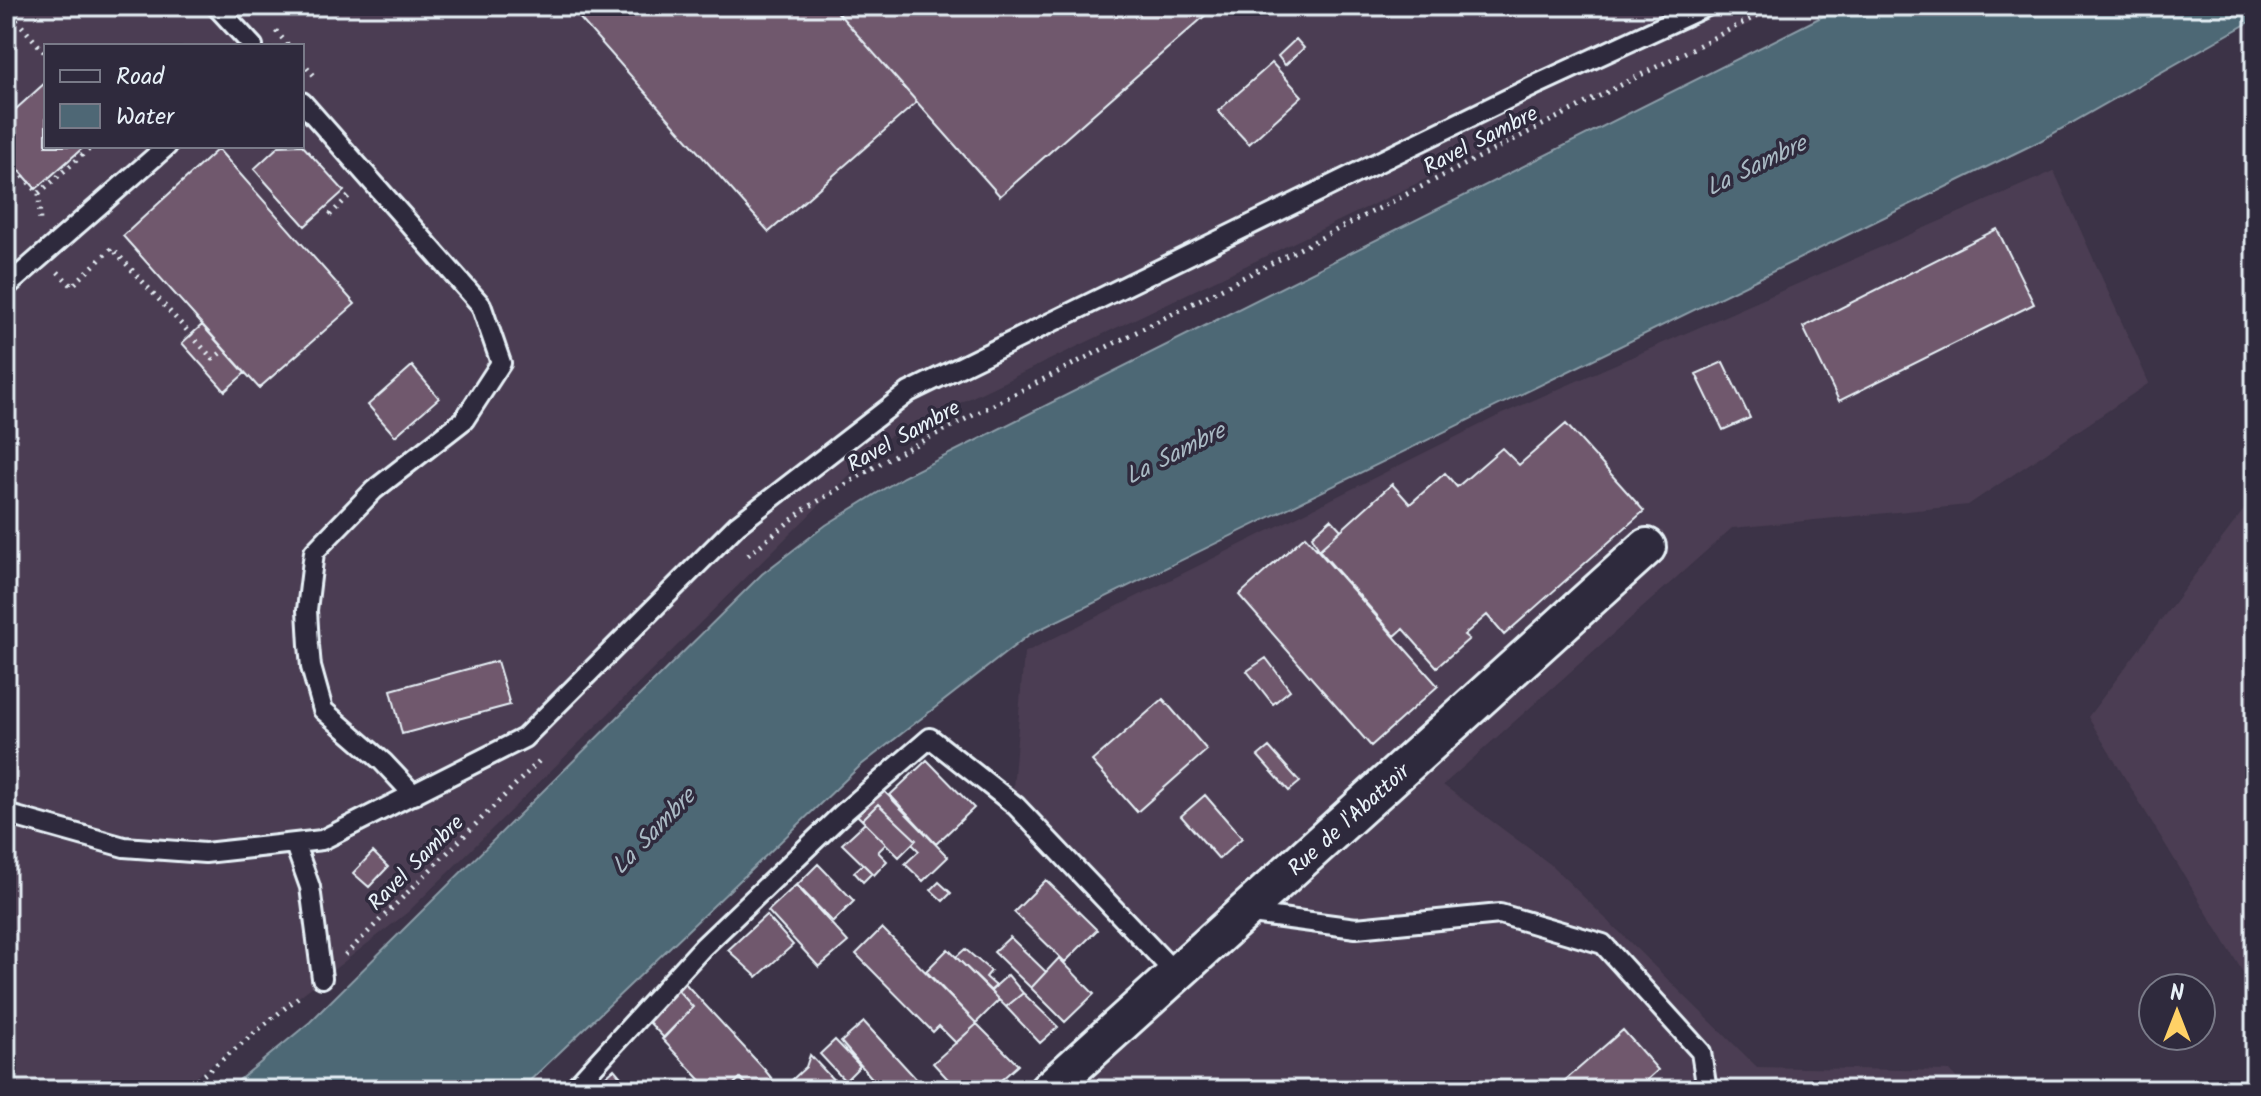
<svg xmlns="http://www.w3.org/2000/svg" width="2261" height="1096" viewBox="0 0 2261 1096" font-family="Kalam,sans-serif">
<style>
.built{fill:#4b3e52;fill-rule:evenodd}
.water{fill:#4e6775;stroke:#8c9ea9;stroke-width:2}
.building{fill:#6f596d;stroke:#e8f1f8;stroke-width:2}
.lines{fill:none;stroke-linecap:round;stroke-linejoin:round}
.lane-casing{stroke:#e8f1f8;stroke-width:24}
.street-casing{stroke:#e8f1f8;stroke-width:42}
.path{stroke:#e8f1f8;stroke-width:5;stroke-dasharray:2 6;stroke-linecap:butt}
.lane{stroke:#2f2a3d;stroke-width:18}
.street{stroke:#2f2a3d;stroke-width:36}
.labels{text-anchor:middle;stroke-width:7;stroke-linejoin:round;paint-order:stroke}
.street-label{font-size:22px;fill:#e8f1f8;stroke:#2f2a3d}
.water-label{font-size:24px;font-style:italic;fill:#aabac4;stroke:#2f2a3d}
</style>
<rect width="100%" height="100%" fill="#3c3347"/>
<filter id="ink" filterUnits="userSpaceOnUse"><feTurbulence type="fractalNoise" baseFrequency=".0125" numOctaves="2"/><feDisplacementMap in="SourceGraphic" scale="16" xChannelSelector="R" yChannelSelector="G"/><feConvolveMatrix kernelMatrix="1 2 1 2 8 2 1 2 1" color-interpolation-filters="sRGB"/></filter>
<g filter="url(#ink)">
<path class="built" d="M6,6H1786L887,438L408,912L179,1090H6ZM46,46H302V146H46Z
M2054,171L2149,383L1968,505L1732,528L1443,785L1550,864L1757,1067L1950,1071L1967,1090H1058L1171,992L1013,789L1024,653L1502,414Z
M2255,495V992L2088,717Z"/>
<path class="water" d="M1843,6H2255V19L2038,142L1030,634L860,766L520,1090H227L310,1022L762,574L826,525L903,477Z"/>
<path class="building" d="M569,6H832L917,102L769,232Z
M832,6H1216L1000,196Z
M1296,39L1304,48L1285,65L1278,56Z
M1272,63L1302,96L1249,144L1218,111Z
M46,82V146H85L36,189L6,155V118Z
M302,145L344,191L305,226L254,169L279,146Z
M218,149L355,304L259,388L123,236Z
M1997,229L2034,304L1839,401L1803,327Z
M202,325L245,373L225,391L182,343Z
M1723,362L1750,418L1723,430L1696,374Z
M412,366L439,398L395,436L368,405Z
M1566,424L1644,511L1504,635L1487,615L1464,635L1469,639L1437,667L1403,629L1395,636L1319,550L1392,484L1410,504L1445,473L1457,487L1502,448L1519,465Z
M1331,519L1341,530L1319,550L1312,536Z
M1305,536L1438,686L1371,746L1239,595Z
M1266,658L1290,690L1273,704L1247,671Z
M497,661L510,705L402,734L391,690Z
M1163,699L1207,750L1137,812L1092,761Z
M1269,747L1300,782L1289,791L1258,756Z
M927,760L974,808L936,844L890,795Z
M882,789L948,857L923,881L905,864L919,851L912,844L916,840L878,804L862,820L856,814Z
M1205,795L1242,838L1219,859L1181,816Z
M878,804L916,840L899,857L862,820Z
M865,823L886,844L878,852L887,861L874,875L842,844Z
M373,852L388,867L369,887L353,873Z
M818,864L854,901L833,922L797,885Z
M863,864L872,873L863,882L854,872Z
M1046,880L1097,930L1065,962L1014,912Z
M939,882L951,893L943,901L931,890Z
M796,885L848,942L819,967L768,911Z
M766,915L793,945L757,977L728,950Z
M882,928L977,1024L956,1043L939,1026L933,1032L856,954Z
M1010,937L1046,972L1031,988L994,952Z
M948,949L999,1000L976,1023L926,971Z
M965,949L991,971L986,977L996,986L991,991L956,957Z
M1059,958L1094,994L1065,1022L1031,988Z
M1008,975L1023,993L1006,1007L990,991Z
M682,980L764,1069L781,1090H752L740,1078L728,1090H710L662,1039L693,1007L675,987Z
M675,987L693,1007L664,1038L645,1018Z
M1023,993L1058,1027L1040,1043L1006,1007Z
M864,1022L919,1082L909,1090H882L841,1042Z
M977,1024L1018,1065L990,1090H958L933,1063Z
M1623,1030L1658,1070L1636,1090H1554Z
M835,1040L860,1066L845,1081L820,1054Z
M810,1055L839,1086L834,1090L824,1084L817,1090H781L806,1067Z
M614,1069L631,1089L630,1090H605L598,1083Z
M919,1082L927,1090H909L917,1083Z"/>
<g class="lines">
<g class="lane-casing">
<path id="lane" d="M216,6L253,46
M302,102L481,305L501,363L464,420L374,490L314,552L307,610L309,645L311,667L323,710L383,762L414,795
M6,287L167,146
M6,814L124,847L205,853L322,840L524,738L737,525L909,392L1538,84L1707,6
M295,845L310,887L322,978
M1244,913L1356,928L1500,914L1603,944L1701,1052L1707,1090
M572,1090L703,947L842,814L930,738L1016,806L1176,974"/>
</g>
<g class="street-casing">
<path id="street" d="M1048,1090L1647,547"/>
</g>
<path class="path" d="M6,8L46,54
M276,31L289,46
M302,61L317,79
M6,98L15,109L6,117
M6,159L39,193L40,225
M39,193L93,146
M330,215L350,195
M58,272L72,286L112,248L213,359L223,351
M748,555L805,509L891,457L1776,6
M345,955L539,761
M185,1090L302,994"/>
<use href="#lane" class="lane"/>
<use href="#street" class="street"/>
</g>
</g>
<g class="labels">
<g class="street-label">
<text transform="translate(1480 139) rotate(-27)" y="8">Ravel Sambre</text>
<text transform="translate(903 435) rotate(-29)" y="8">Ravel Sambre</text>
<text transform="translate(1348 819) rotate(-42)" y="8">Rue de l'Abattoir</text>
<text transform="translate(415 862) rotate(-45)" y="8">Ravel Sambre</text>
</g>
<g class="water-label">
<text transform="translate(1756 165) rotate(-26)" y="8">La Sambre</text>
<text transform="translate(1175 453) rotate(-27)" y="8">La Sambre</text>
<text transform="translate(653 831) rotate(-46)" y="8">La Sambre</text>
</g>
</g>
<rect width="2261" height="1096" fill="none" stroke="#2f2a3d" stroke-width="32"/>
<rect x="16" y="16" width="2229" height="1064" fill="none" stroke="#e8f1f8" stroke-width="3" filter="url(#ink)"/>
<rect x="44" y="44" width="260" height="104" fill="#2f2a3d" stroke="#797a88" stroke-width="2"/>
<rect x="60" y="70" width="40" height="12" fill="#2f2a3d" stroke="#797a88" stroke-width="2"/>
<text x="116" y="84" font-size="24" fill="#e8f1f8">Road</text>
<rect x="60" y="104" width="40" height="24" fill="#4e6775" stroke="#797a88" stroke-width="2"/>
<text x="116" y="124" font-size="24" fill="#e8f1f8">Water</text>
<g transform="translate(2177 1012)"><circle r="38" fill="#2f2a3d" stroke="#797a88" stroke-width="2"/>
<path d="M0-6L14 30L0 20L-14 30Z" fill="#ffd166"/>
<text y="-12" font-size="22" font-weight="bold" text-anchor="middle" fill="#e8f1f8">N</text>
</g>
</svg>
